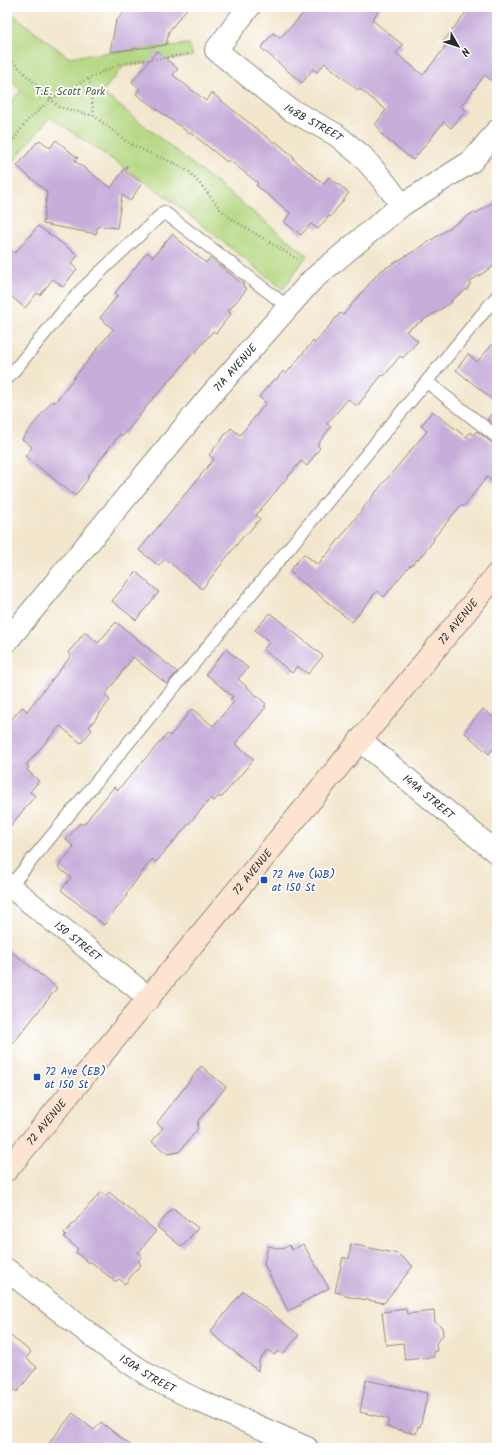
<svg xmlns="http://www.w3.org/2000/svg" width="504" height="1455" viewBox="0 0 504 1455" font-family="Kalam,sans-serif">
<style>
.green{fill:#b4d780;stroke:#708156}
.building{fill:#c7aeda}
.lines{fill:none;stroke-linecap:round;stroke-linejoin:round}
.service-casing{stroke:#8e887c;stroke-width:14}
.minor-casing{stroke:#8e887c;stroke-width:24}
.secondary-casing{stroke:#8e887c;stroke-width:24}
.path{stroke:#8e887c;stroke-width:2.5;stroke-dasharray:1 3;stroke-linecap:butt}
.service{stroke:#fff;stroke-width:12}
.minor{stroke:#fff;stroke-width:22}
.secondary{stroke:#fde4d1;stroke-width:22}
.transit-dot{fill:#1a4fb4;stroke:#fff;stroke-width:1.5}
.labels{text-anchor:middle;stroke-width:3.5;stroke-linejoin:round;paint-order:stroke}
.park-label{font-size:11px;fill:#545f44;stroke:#fff}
.street-label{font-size:11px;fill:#2b2b2b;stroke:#fff}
.transit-label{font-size:11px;fill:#164399;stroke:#fff;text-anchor:start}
</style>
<rect width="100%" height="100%" fill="#fff"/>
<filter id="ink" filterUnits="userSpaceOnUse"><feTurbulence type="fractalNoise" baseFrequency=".025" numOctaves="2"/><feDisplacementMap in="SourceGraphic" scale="8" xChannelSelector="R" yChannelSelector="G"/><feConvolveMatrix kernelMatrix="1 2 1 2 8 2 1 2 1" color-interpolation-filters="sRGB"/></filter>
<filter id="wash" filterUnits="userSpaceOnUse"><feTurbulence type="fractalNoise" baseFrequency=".012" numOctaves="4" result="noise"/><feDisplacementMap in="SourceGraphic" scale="16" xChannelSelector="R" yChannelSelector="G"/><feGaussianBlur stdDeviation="0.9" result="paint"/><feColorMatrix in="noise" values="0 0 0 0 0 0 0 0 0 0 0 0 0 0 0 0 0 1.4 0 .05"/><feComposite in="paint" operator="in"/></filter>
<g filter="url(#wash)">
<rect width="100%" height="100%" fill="#f2e6cc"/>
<path class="green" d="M7,10L68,57L189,44L193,56L124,66L102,92L307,255L283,289L160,192L50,117L7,169V108L21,90L7,79Z"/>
<g id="blocks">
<path class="building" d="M129,7H188L169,31L166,45L110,52L116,21Z
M310,7H381L372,20L403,45L396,53L423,75L446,46L442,43L470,7H497V85L485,75L461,106L466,111L451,128L444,122L413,160L388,140L379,132L381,130L375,125L386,110L360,89L359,91L325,63L317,72L313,69L302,83L261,48L273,33L280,38Z
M157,51L178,69L173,75L206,101L212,93L274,143L275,141L294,157L293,159L324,184L329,177L349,193L330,217L329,216L318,229L311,224L301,235L284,222L290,213L256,185L258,183L229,160L227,162L190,132L189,133L136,94L140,89L132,82Z
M40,140L50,148L56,140L78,158L75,161L111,188L127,165L126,172L142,183L130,201L122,195L117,228L98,226L96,234L43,224L47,192L17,166L37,142L38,143Z
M497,200V264L469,282L471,284L468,286L469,288L451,300L452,302L406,331L418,341L403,358L400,356L384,376L382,375L357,406L348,399L327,424L331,427L317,445L320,448L307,466L301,461L256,515L260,519L246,535L245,534L202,589L165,559L159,566L139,550L214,459L209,455L224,436L231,428L240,435L266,403L259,397L274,379L276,380L283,371L286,374L313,341L315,343L340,313L343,315L379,272L416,250L474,212L475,214Z
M38,226L78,255L71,264L77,269L63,287L53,279L40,295L37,293L25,308L7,293V247L15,253Z
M172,234L206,263L210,258L244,285L243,286L247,289L228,311L231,314L216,333L213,331L194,354L193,353L174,376H173L155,397H154L123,436L120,434L93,469L87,478L88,479L75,496L25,456L32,447L22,439L52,401L54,403L113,329L100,318L118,295L115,293L147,252L153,257Z
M497,339V403L456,370L468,354L477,362Z
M497,408V427L487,419Z
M432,411L466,437L470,432L473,435L477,431L492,443L497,444V485L487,477L463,507L461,505L433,539L434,540L418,560L417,559L411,566L410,565L384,597L377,591L352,622L289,571L304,554L318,565L324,556L325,557L375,493L427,431L421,426Z
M136,572L159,592L136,620L112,601Z
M270,613L323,656L308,674L297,666L292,673L263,649L270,642L255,630Z
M116,622L177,672L167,684L133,657L105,695L110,700L89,727L92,730L81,743L60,726L26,765L29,767L27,770L39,781L30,792L35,796L7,830V725L22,707L27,711L71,656L68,653L85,632L98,643Z
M226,649L248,668L238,679L266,704L264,706L266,707L235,744L254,759L221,798L219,796L214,801L211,798L156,862L152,859L126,894L127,895L104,925L61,890L71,878L58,867L74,847L66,840L80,823L83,825L114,787L118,790L167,734L170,736L192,709L213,726L234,702L230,699L233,697L206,674Z
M483,709L497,720V744L489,754L464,732Z
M7,948L57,988L7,1051Z
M201,1066L226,1087L198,1121L197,1130L179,1152L168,1154L152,1142L163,1128L157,1123Z
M101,1192L106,1196L109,1192L156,1231L138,1253L142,1256L138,1261L141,1264L125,1284L119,1279L116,1281L113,1280L90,1261L89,1263L76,1252L78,1249L64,1237L66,1236L64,1234Z
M173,1208L198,1228L182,1247L157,1227Z
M303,1244L329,1288L303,1302L301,1305L288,1311L264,1264L268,1246L283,1249L289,1245L292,1250Z
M351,1244L398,1254L413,1266L384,1303L345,1296V1294L335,1292L343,1257L349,1259Z
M243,1291L299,1335L283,1354L278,1351L274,1355L268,1350L259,1360L258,1371L210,1332Z
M406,1309L407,1314L434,1311L435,1322L442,1327L443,1335L436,1343L437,1351H434V1357L405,1360L403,1343L386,1345L382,1312Z
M7,1333L31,1352L26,1358L37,1367L17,1392L7,1384Z
M366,1380L428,1393L420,1427L418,1426L416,1434L387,1427L389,1419L360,1412Z
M73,1413L94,1430L101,1422L134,1448H45Z"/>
</g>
</g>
<g filter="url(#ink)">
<use href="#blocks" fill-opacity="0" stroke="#8e887c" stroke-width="1"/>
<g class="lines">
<g class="service-casing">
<path id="service" d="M7,379L80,291L164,212L288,307
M427,382L497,437
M7,890L497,296"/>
</g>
<g class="minor-casing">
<g id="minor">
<path id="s1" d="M249,7L216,50L289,109L335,134L362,156L382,179L402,205"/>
<path id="s2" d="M7,641L210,396L312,280L402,205L472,161L497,131"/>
<path id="s3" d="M360,740L497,853"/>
<path id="s4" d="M7,884L149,998"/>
<path id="s5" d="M7,1270L109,1349L154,1379L197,1400L307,1448"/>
</g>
</g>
<g class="secondary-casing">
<g id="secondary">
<path id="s6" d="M7,1170L497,574"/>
</g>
</g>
<path class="path" d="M7,56L59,107L94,116L126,141L138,148L179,165L189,172L201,185L221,210L233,220L297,259
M89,79L94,116
M7,149L27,121L51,99L89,78L120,64L189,54"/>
<use href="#service" class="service"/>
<use href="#minor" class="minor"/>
<use href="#secondary" class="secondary"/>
</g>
</g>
<g class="transit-dot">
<rect x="260" y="876" width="8" height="8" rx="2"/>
<rect x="33" y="1073" width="8" height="8" rx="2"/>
</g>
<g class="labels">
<g class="park-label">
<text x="70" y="95">T.E. Scott Park</text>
</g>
<g class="street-label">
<text dy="4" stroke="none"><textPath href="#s1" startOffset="176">148B STREET</textPath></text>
<text dy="4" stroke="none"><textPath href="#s2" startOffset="356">71A AVENUE</textPath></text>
<text dy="4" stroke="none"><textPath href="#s6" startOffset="710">72 AVENUE</textPath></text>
<text dy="4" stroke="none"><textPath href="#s3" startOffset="89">149A STREET</textPath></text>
<text dy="4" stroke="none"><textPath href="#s6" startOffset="386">72 AVENUE</textPath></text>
<text dy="4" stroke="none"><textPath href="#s4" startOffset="91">150 STREET</textPath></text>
<text dy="4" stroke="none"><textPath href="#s6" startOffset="62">72 AVENUE</textPath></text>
<text dy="4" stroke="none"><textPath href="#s5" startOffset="175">150A STREET</textPath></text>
</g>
<g class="transit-label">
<text x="272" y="878">72 Ave (WB)<tspan x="272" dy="13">at 150 St</tspan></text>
<text x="45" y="1075">72 Ave (EB)<tspan x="45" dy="13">at 150 St</tspan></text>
</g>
</g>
<rect width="504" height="1455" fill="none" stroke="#fff" stroke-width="24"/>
<g transform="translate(458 46) rotate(129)" stroke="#ffffff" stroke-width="3" paint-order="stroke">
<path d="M0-3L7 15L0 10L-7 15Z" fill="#2b2b2b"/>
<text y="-6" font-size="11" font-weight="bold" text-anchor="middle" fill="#2b2b2b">N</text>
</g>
</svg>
